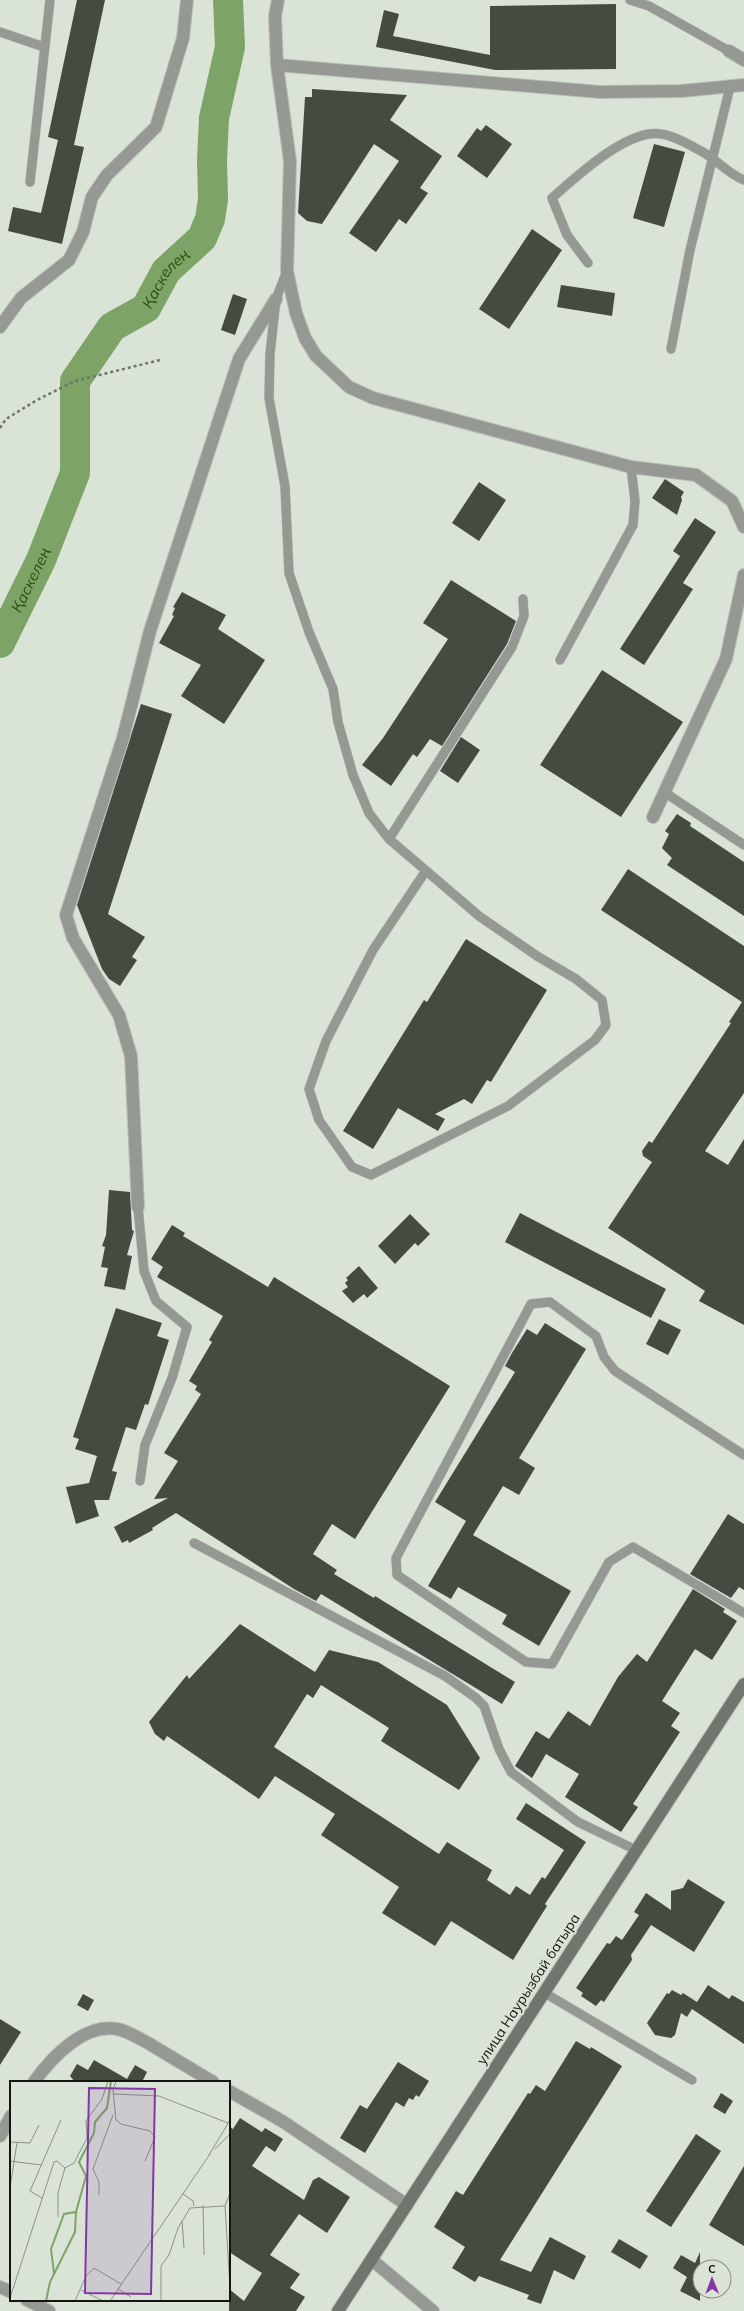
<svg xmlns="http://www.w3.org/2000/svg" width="744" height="2311" viewBox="0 0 744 2311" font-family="Mulish,sans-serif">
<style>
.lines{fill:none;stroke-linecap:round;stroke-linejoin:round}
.river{stroke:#7da466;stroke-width:30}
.building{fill:#444b40}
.lane-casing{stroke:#b6bfb2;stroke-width:10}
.street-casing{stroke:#b6bfb2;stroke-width:14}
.secondary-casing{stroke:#b6bfb2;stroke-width:14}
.path{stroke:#6e756b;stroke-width:2.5;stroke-dasharray:3 3;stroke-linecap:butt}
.lane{stroke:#959893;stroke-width:9}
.street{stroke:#959893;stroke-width:12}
.secondary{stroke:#70766e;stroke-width:12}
.labels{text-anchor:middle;stroke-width:4;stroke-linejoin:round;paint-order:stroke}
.street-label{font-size:14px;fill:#121510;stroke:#dae4d6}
.water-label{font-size:15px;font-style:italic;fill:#294e0b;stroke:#dae4d6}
.inset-river{fill:none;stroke:#7da466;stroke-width:2}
.inset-road{fill:none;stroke:#8a9187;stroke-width:1}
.view{fill:#8536a5;fill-opacity:0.15;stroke:#8536a5;stroke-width:2}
.inset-edge{fill:none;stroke:#121510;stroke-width:2}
</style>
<rect width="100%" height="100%" fill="#dae4d6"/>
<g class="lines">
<path class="river" id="s1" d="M0,643L41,560L75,473V381L112,327L146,308L166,271L202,238L210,219L213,199L212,160L214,118L230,47L228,0"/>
</g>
<path class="building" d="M77,0H105L74,145L84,147L62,244L8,231L13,207L41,213L58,140L48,137Z
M616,4V69L495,70L376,47L384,10L399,14L393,36L490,55V6Z
M312,89L407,95L390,120L442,156L420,188L428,193L406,224L399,219L376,252L349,233L399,161L374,144L322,224L307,221L298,213L305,97H312Z
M486,125L512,144L487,178L457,156L477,128L481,131Z
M654,144L685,152L664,227L633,218Z
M532,229L562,250L509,329L479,309Z
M561,285L615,293L612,316L557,307Z
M233,294L247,299L235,335L221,330Z
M665,479L684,492L681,497L682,500L677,515L652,498Z
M479,482L506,500L479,541L452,523Z
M695,518L716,532L683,583L693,589L644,665L620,649L680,556L673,551Z
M451,580L516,621L507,644L442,746L430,739L417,757L413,754L391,786L362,765L383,738L448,639L423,623Z
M182,592L226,615L218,629L265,660L224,724L181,696L201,665L159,643L174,616L172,615L175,608L173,607Z
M602,670L683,722L621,817L540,765Z
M141,704L172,714L108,914L145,937L132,957L137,960L120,986L109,979L102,969L77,905Z
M461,737L480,750L458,783L440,771Z
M677,814L691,823L690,826L744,862V916L667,865L672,858L662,848L669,834L665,831Z
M628,869L744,946V1093L705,1151L728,1165L744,1139V1325L699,1301L705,1291L608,1228L652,1162L643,1156L642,1151L649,1141L652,1143L731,1023L729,1022L742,1002L601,910Z
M466,939L547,990L491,1082L487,1080L472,1104L464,1099L435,1114L445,1119L438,1131L398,1108L373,1149L343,1131L424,1000L427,1002Z
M109,1190L130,1192L132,1230L134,1231L127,1255L132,1256L125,1290L104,1286L108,1268L101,1267L105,1247L102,1246L106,1235Z
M520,1213L666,1289L651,1318L505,1242Z
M410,1214L430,1234L418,1246L415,1243L395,1264L378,1246Z
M172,1225L185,1233L183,1236L268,1287L274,1277L450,1386L355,1539L332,1524L313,1554L337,1570L334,1574L374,1598L375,1596L515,1682L502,1704L321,1594L316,1601L294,1589L176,1513L152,1528L153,1530L129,1543L128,1540L122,1543L114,1527L168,1498L154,1499L178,1461L164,1453L201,1394L195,1390L197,1386L189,1381L212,1342L209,1340L223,1316L157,1277L163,1267L151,1259Z
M359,1266L378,1288L367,1298L364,1294L353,1303L342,1291L348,1287L345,1283L348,1280L346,1278Z
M116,1308L162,1323L157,1336L169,1340L148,1405L145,1404L136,1430L126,1427L112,1471L117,1472L109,1500H94L99,1516L76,1524L66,1487L89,1483L97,1456L75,1449L79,1439L73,1437Z
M659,1319L681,1330L668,1355L646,1344Z
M545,1323L586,1349L519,1458L535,1468L519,1495L503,1486L473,1535L571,1591L539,1646L502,1624L507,1615L458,1587L451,1599L428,1586L466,1521L435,1502L515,1372L505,1366L512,1353L527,1329L537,1335Z
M728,1514L744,1524V1590L739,1587L731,1598L690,1574Z
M693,1589L725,1609L723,1612L737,1621L712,1660L695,1649L662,1701L680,1713L671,1726L680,1732L633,1804L638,1807L621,1832L565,1797L579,1774L546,1754L532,1778L515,1766L536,1731L549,1739L568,1711L590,1726L618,1677L637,1654L647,1662Z
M240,1624L315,1672L329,1650L378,1662L447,1705L480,1758L459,1790L381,1741L389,1728L321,1685L313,1698L307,1694L274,1747L439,1854L447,1842L492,1870L487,1880L510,1895L516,1886L530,1895L542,1877L545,1879L564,1850L516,1819L526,1803L586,1842L545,1904L547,1906L513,1960L451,1921L435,1946L382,1913L399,1887L321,1835L335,1814L275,1776L259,1799L167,1736L164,1741L155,1734L149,1722L187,1675L189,1679Z
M688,1879L725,1902L694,1952L651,1925L631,1955L632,1960L604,2002L601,2000L596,2006L581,1996L583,1993L576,1988L607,1943L610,1944L616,1936L622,1940L639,1915L634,1912L646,1893L671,1910V1891L683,1888Z
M708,1985L729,1999L732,1995L744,2002V2044L692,2009L687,2017L681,2013L675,2035L671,2038L655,2035L647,2023L667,1993L669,1994L672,1990L681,1995L683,1993L697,2002Z
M83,1994L94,2000L88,2011L77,2005Z
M0,2019L21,2032L0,2065Z
M576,2041L590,2049L591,2047L622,2066L500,2260L531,2272L550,2237L586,2256L574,2280L554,2270L541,2304L527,2299L529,2295L479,2276L475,2282L452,2268L465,2247L434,2227L456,2191L463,2195L528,2093L530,2094L536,2085L545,2091Z
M94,2060L127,2079L135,2065L147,2072L142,2082H75L70,2076L77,2064L88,2070Z
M398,2062L429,2081L419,2097L416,2095L413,2100L409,2098L404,2107L396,2102L365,2153L340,2138L360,2105L367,2109Z
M721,2093L733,2101L725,2114L713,2107Z
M240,2118L262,2132L265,2128L283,2139L275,2152L266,2146L252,2166L304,2200L313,2180L319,2177L350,2197L327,2233L299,2214L270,2255L300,2274L290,2288L305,2297L296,2311H229V2289L244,2301L262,2273L229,2252V2126L233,2129Z
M696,2134L721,2151L671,2227L646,2211Z
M744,2166V2246L709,2225Z
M619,2239L648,2256L640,2269L611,2252Z
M700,2252V2301L680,2291L687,2277L673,2268L681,2255L695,2263Z"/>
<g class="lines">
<g class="lane-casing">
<path id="lane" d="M630,0L649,6L729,51
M0,32L44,47
M30,182L50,0
M588,263L567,235L552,198C576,177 617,139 649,134C667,131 686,143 701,151C716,159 728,174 744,180
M287,271L276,299L270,354L269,398L285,486L289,573L309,632L333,689L338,722L353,775L369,813L389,839L479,916L537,956L576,979L602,1000L606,1025L595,1040L508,1106L371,1175L352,1167L319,1120L309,1089L326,1041L373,950L425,872
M671,349L690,250L730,87
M560,660L633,525L635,501L631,467
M664,792L744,845
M389,839L512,647L524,616L523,599
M138,1207L144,1271L156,1301L187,1327L172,1378L145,1445L140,1481
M744,1455L615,1371L604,1357L596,1336L550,1302L531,1304L396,1558L397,1575L526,1662L552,1664L609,1562L633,1547L744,1613
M194,1543L445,1676L476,1698L484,1706L499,1749L511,1772L578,1822L636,1850
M543,1992L692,2080"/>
</g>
<g class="street-casing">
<path id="street" d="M278,0L275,16L277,65L290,161L287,271L296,313L305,338L316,356L349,387L373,398L631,467L696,475L732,501L744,527
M729,51L744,60
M277,65L600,92L681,91L744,85
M0,327L21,298L69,260L83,232L92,197L107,175L156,127L183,38L187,0
M653,817L726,659L744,575
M138,1207L131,1056L119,1015L73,938L66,915L123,738L150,631L239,359L276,299
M34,2082C52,2057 84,2023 117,2029C128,2031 138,2038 148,2043C170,2056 191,2069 213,2082
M229,2091L282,2121L407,2205
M0,2136L11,2116
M372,2260L433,2311
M0,2287L11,2292
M27,2300L49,2311"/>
</g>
<g class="secondary-casing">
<path id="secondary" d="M338,2311L744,1684"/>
</g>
<path class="path" d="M0,428L6,419L37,400L75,381L160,360"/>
<use href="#lane" class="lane"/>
<use href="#street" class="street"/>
<use href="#secondary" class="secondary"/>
</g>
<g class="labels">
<g class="street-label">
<text transform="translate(528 1989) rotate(-57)" y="5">улица Наурызбай батыра</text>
</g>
<g class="water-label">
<text dy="5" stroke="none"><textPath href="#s1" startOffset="418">Қаскелең</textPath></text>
<text dy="5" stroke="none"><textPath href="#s1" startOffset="70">Қаскелең</textPath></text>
</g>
</g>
<g transform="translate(10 2081)">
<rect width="220" height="220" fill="#dae4d6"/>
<path class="inset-river" d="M44,192L41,168L54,133L66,131M36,220L40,201L65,151L66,131L76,95L69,81L84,52L85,41L97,27L101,0"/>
<path class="inset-road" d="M106,0L103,9L106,39L111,43L140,50L145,56L135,80M103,13L149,15L218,42M0,61L20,62L29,44M205,68L220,53M199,74L220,39M0,80L31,84M0,106L7,62M220,112L215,125L220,206M173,113L183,120L184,125M89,114V101L83,88L103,34M32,117L20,110L51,39M193,124L194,174M48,136V112L55,87M172,140L174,167M108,208L121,216M71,209L93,220M0,217L44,81L47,80L55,87L64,82L77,57L76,40L92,18L98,0M65,220L76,195L84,187L111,203M100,220L200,73M151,220V185L159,174L168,147L180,127L215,125"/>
<path class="view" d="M79,7L145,8L141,213L75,212Z"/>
<rect width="220" height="220" class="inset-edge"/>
</g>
<g transform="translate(712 2279) rotate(359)"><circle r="19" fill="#dae4d6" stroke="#8a9187"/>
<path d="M0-3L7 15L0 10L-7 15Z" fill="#8536a5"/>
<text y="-6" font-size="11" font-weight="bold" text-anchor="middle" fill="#121510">С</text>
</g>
</svg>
